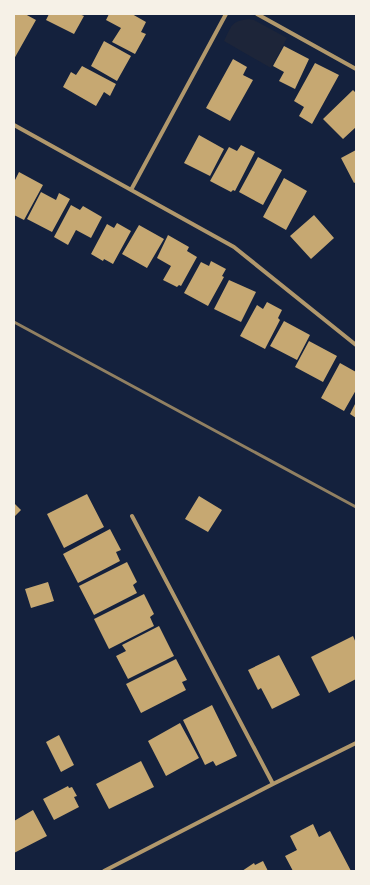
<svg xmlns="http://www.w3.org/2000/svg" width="370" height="885" viewBox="0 0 370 885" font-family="'Fira Sans Condensed',sans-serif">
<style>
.green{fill:#1d2539}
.building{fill:#c6a872}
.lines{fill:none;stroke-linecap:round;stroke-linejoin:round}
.minor{stroke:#b1986c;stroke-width:4}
.rail{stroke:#918062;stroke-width:3}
</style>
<rect width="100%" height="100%" fill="#14213d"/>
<path class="green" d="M249,19L254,20L287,38L271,68L224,41C232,26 230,21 249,19Z"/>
<path class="building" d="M14,14H25L36,20L14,59Z
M49,14H79L84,16L74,34L46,20Z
M109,14H132L146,22L141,32L146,34L135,54L112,42L121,28L106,20Z
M104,41L131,56L117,81L91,66Z
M284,46L309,59L295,89L279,81L284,72L273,66Z
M233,59L247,67L243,75L253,80L230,121L206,108Z
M315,63L339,75L312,124L299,116L304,107L294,101Z
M82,66L116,84L110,96L104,92L96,106L63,87L71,72L76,75Z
M353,90L356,93V127L343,139L323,119Z
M199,135L224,149L210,176L184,163Z
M241,145L255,152L235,191L233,190L231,192L210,181L229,147L237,151Z
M356,150V182L354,183L341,158Z
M258,157L282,170L263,205L239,192Z
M19,172L43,185L24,220L14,215V182Z
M284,178L307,191L286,230L263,217Z
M41,192L56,200L59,193L70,199L52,232L27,219Z
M71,205L80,210L83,206L102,217L91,238L76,230L68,245L54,237Z
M314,215L334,238L311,259L290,236Z
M117,223L131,231L113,264L104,259L103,261L91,254L107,224L114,228Z
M139,225L164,239L147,268L122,254Z
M168,235L189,247L187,251L197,257L181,286L179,285L177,287L163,280L171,266L157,258Z
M211,261L226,269L222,276L224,277L208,306L184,293L201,262L209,266Z
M229,280L256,292L241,322L214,309Z
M267,302L282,310L278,318L280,320L265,349L240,336L257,305L263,309Z
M284,321L310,335L297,360L270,346Z
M309,341L337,356L323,382L295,367Z
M340,363L356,372V390L344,411L321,398Z
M356,402V418L350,414Z
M87,494L104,527L64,548L47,514Z
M199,496L222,510L208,532L185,519Z
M14,503L21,510L14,517Z
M110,529L121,550L116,552L120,561L78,583L63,554Z
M127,562L137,582L133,585L137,593L94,615L79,586Z
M48,582L54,601L31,608L25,589Z
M144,594L154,614L150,617L154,626L109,649L94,619Z
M159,626L174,656L128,679L116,656L126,651L122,645Z
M353,636L356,643V679L329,693L311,657Z
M279,655L300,695L272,709L261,688L258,690L248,670Z
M176,659L187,680L182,682L186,690L141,713L126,684Z
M212,705L237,756L216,766L213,761L205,765L183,720Z
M180,723L199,758L166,776L148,741Z
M59,735L74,765L61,772L46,742Z
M141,761L154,787L109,809L96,784Z
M68,786L69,788L72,787L77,796L74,797L79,807L54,820L43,799Z
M33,810L47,836L14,853V821Z
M313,824L319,837L330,831L351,871H293L285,856L297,850L290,836Z
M263,861L268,871H242L254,863L255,865Z"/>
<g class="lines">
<path class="minor" d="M257,14L356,69
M14,125L234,247L356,345
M131,190L226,14
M132,516L273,784
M104,871L273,784L356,743"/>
<path class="rail" d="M14,322L356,507"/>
</g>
<rect width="370" height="885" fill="none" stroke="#f6f1e7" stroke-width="30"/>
</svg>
